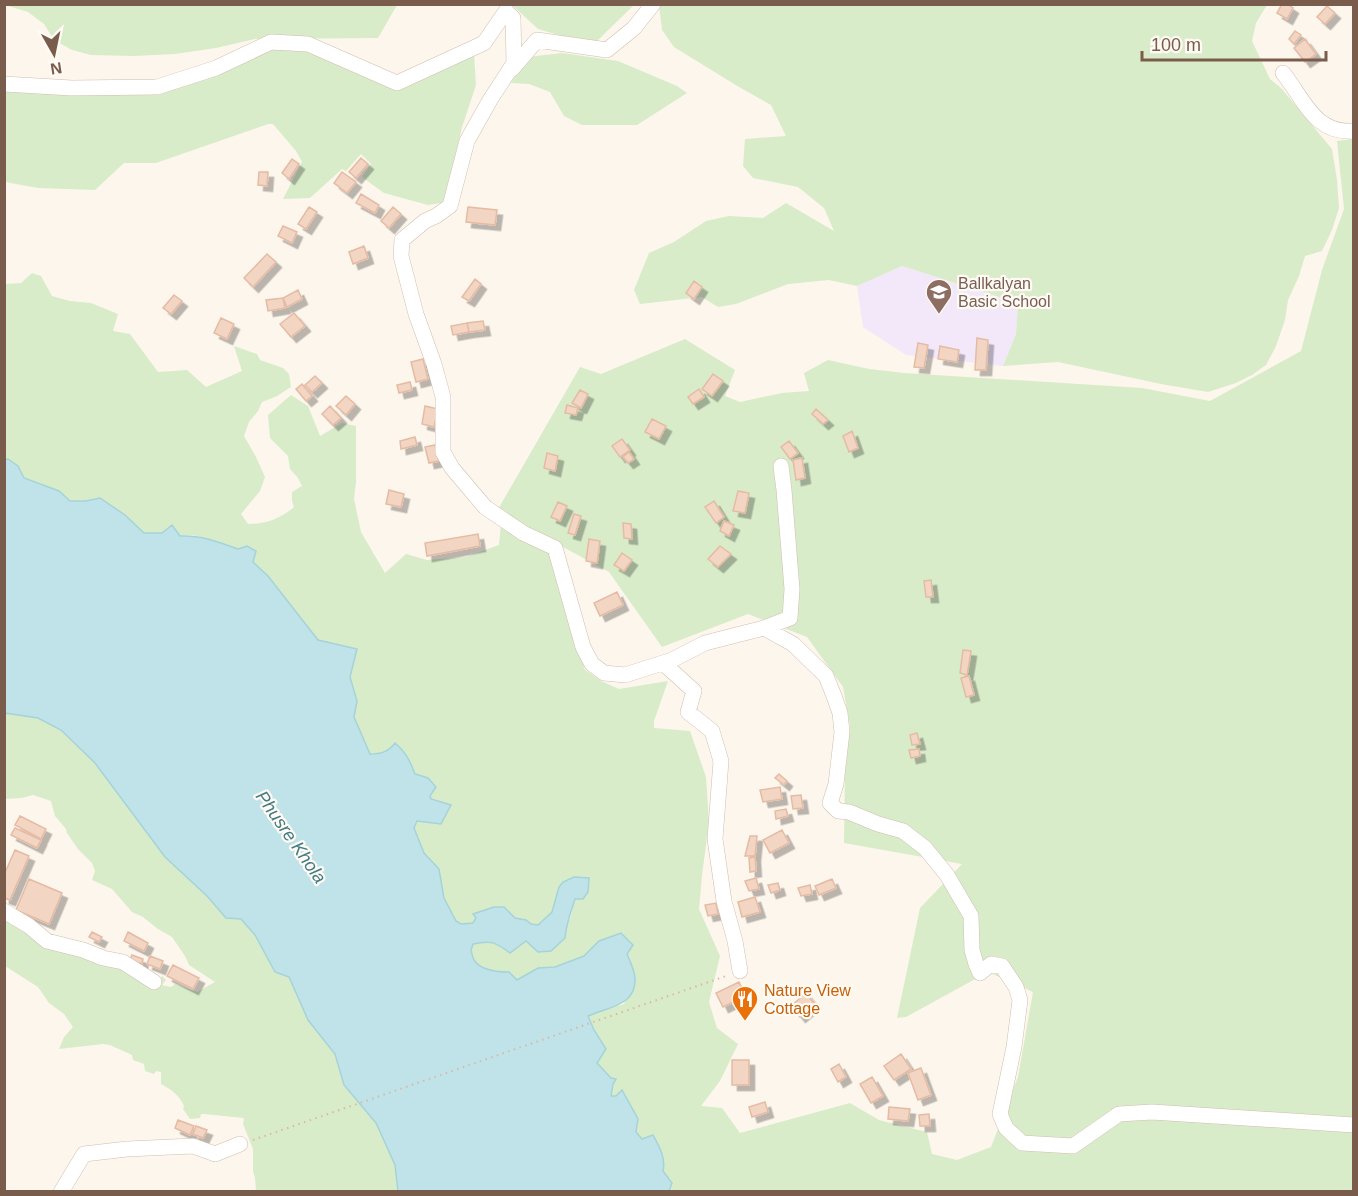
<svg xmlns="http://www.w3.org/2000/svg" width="1358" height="1196" viewBox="0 0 1358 1196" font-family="Helvetica,sans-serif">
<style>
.education{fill:#f3e8fa}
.green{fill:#d8ecc9}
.water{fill:#bfe3e8;stroke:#a5d3da;stroke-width:1.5}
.building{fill:#f3d5c3;stroke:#e6bba3;stroke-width:1.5;filter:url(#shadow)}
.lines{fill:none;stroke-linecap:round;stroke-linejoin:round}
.minor-casing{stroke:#d1beb0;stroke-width:16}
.path{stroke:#d9b8a5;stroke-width:2;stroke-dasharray:1.5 4.5;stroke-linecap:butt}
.minor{stroke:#fff;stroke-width:15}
.labels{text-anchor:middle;stroke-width:4.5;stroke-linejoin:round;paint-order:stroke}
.education-label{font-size:16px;fill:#785e54;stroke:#fffaf3;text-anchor:start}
.food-label{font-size:16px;fill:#c56008;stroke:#fffaf3;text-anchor:start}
.water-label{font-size:18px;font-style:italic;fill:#437c86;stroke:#fffaf3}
</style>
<defs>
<filter id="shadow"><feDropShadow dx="5.5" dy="5.5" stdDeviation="0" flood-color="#0004"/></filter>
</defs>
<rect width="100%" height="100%" fill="#fdf6ec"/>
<path class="education" d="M902,266L1018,303L1016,334L1003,366L906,355L863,327L857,286Z"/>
<path class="green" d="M5,5H4H397L378,38L255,39L216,48L175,54L133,56L91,55L72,50L54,40L44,24L28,12Z
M512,5H634L597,41L569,38L538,29Z
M659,5H1267L1256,23L1252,41L1270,79L1281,88L1332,149L1337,180L1339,208L1332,230L1322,251L1305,256L1299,276L1288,300L1285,320L1276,346L1266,365L1252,375L1236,383L1208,392L1161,384L1058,362L1003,366L1016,334L1018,303L902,266L857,286L829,280L788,284L736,304L718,307L702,297L640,304L634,290L649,253L674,242L706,221L729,216L763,218L786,203L834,231L824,208L798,187L753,178L743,166L745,139L786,136L771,105L739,87L674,47L662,30Z
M268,47L306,48L375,81L407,87L474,54L476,85L462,127L451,176L448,202L428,205L384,193L362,177L371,164L361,154L346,171L342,169L310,198L283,199L302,162L296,151L273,124H268L156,163H124L95,190L38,188L5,182L4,91L136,90Z
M562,53L618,61L677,86L687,93L637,125H582L564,116L550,92L529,84L511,83L528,57Z
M1353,139V1191H669L672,1183L663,1171L654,1135L641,1139L636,1132L621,1090L616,1096L611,1097C614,1077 610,1076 597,1063L605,1049L594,1030L588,1015L624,1004L635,977L627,954L599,941L584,956L555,967L538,968L517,981L509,972C498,972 481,971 474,960C472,957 472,953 471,950L473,944L487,941L521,946L525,941L565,938L566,924L570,919L575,899L589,878L538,926L531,924L526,920L515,918L510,913L473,915L477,917L474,924H461L456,921L444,898L439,869L424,853L414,828L431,799L428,778L415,775L409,758L394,743C388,752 381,754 370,755L354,717L357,701L350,677L357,649L318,640L268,576L253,562L256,551L238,549L219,542L193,535L180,536L162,533H144L125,515L100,498L86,501H70L59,491L24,478C20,469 15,461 5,460L4,284L21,283L32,273L41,276L52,296L70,301L91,303L118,314L113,331L130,334L158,372L187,370L206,387L242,371L234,346L257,354L260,360L283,368L289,374L291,387L277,396L262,402L258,411L249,422L244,436L256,457L265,477L260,491L241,514L248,524C265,524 280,519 294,507L292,501V492L302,486L298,478L290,469L288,456L270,438L268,415L291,395L308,406L320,436L342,423L356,426V482L354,499L361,532L385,573L406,554L427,560L466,557L499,545L501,524L549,552L585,670L601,681L619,689L668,681L654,721V728L690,731L706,777L709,822L702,875L699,909L720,956L709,1002L717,1028L738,1044L720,1081L701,1106L722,1108L740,1133L850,1103L879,1120L927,1132L932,1154L957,1160L991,1147L1018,1077L1033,992L988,972L906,1017L897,1018L920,908L962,864L844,843L845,768L850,726L843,687L807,637L748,614L662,647L609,572L497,511L580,367L601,374L685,339L735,370L725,396L740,402L782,393L809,391L804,373L828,360L869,369L904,373L1142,388L1210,401L1301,351L1322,270L1344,209L1337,141Z
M4,713L38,718L61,730L95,763L165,857L207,896L226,918L241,919L255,935L275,972L289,977L308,1020L335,1054L344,1085L376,1123L395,1165L398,1191H256L255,1178L253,1171V1149L243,1124L244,1118L204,1114H201L200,1118L190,1119L183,1109L184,1106C179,1095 172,1090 161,1084V1072L156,1071L154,1074L145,1071L144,1064L133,1060L132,1055L110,1045L103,1044L59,1049L64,1037L73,1027L64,1014L49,1003L38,987L5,966V915L155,985L162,976L166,980L162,985L171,987L175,984L197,992L215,982L189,965L185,956L172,937L158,929L143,917L132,912L112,889L92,880L95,871L92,863L78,849L67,833L66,829L55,816L51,801L33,795L22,798L5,799Z"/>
<path class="water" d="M8,459L18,466L24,478L59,491L70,501H86L100,498L125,515L144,533H162L172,525L180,536C201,535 219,542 238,549L247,546L256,551L253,562L268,576L318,640L357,649L350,677L357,701L354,717L370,754C381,754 388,752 395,743C406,752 410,761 415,774L428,778L436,787L430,796L431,799L451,805L441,824L417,821L414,828L424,853L439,869L444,898L456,921L461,924L473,923L476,918L473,914L494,907H504L515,918L526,920L531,924L538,925L552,912L559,887L563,882L574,877L589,878L588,892L583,899H575C571,912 566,924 565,938L551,951L538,952L526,941L510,953C495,942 492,940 473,944L471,950C472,953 472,957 474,960C481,971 498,972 509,972L517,980L538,968L555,967L584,956L599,941L621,933L633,945L627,954C630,961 634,970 635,977C637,1006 608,1007 588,1016L594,1030L606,1049L597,1063L611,1078L616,1079L613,1084L611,1096H616L622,1090L638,1119L636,1132L642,1139L653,1135C659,1146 666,1158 663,1171L672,1183L669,1191H398L395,1165L376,1123L344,1085L335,1054L308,1020L289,977L275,972L255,935L241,919L226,918L207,896L165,857L95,763L61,730L38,718L5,713L4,460Z"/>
<path class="building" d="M1282,4H1287L1293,8L1287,19L1277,13Z
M1327,6L1335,13L1325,24L1317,17Z
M1295,31L1301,35L1294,44L1289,39Z
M1305,39L1316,54L1305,62L1294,48Z
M361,158L368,164L356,178L349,172Z
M292,159L299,164L289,179L282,173Z
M259,172H268L267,186L258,185Z
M342,172L356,182L347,193L334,183Z
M361,194L379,205L375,213L356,203Z
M309,207L317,212L306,229L298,224Z
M393,207L401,214L389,228L381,221Z
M468,207L497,210L495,225L466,222Z
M283,226L297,232L292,243L278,236Z
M364,246L368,258L353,264L349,252Z
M267,254L276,262L253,287L244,278Z
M475,279L481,284L469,301L462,297Z
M694,281L702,287L694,299L686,293Z
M298,290L302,299L287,307L283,298Z
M174,295L182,301L171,314L163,308Z
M283,298L285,308L268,311L266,300Z
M294,313L305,326L291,337L280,324Z
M221,318L234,324L227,339L214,333Z
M483,321L485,330L469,332L467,323Z
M467,323L469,332L453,335L451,326Z
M977,338L988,340L986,370H975Z
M918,343L928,345L924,368L914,367Z
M940,346L959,350L957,362L938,359Z
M423,359L428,379L416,382L411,362Z
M713,374L723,381L712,396L702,389Z
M315,376L322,383L312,392L305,385Z
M410,382L412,390L399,393L397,385Z
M302,384L312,396L306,401L296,389Z
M699,389L704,397L693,404L688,397Z
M580,390L588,394L581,408L572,403Z
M346,396L355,404L346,415L336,406Z
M567,405L578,408L576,415L565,413Z
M330,406L341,418L333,425L322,414Z
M425,406L438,409L434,427L422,424Z
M816,409L828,420L823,424L812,414Z
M652,419L666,426L659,439L645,432Z
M852,431L858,448L849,452L843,436Z
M415,437L417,445L401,449L400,441Z
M622,439L630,450L620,457L612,446Z
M789,441L798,453L790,459L781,447Z
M435,445L439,461L429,463L425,447Z
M629,452L634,459L628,463L623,457Z
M547,453L558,456L555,471L544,468Z
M802,458L805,478L796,480L793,460Z
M389,490L404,494L401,507L386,504Z
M738,491L749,493L745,513L733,511Z
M714,501L724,517L716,523L705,507Z
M558,502L567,506L560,521L551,517Z
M574,514L581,516L575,535L568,533Z
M724,521L734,525L729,536L720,531Z
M623,523L631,524L632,539L624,538Z
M478,534L480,546L427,556L425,543Z
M589,539L600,541L597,563L586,561Z
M720,546L731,554L718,567L708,559Z
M622,553L632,560L624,571L614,565Z
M931,580L933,597H926L924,581Z
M617,592L623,605L600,616L594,603Z
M963,650L971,651L967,675L960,673Z
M969,676L974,695L966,697L961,678Z
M917,733L920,744L912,745L910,735Z
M919,749L920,756L911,758L909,750Z
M779,774L787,781L784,785L775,778Z
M780,787L782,799L763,802L760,790Z
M801,795L803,808L793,809L791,796Z
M786,809L788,816L776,819L775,811Z
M20,816L46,829L41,839L15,825Z
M15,828L41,840L37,848L11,835Z
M782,830L789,843L770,853L763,840Z
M750,836H757L755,856H745Z
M15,850L29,856L10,900L4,898V875Z
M755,857L756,871L750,872L749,858Z
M756,878L759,889L749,891L745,881Z
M29,879L62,893L49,924L16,910Z
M832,879L836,888L819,895L815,886Z
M778,883L780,890L771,893L768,885Z
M810,885L812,894L801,896L798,888Z
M755,897L760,912L742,917L738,902Z
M716,903L718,914L708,916L705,905Z
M92,932L102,937L99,942L89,937Z
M128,932L148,943L144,951L124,941Z
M132,955L143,959L142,964L130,960Z
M150,956L163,961L160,969L147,964Z
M173,965L199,978L193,989L167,976Z
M739,982L746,996L723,1007L716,993Z
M806,993L815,1004L800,1017L791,1006Z
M901,1054L911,1069L894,1080L884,1066Z
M732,1060H749V1085H732Z
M839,1064L846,1077L838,1082L831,1069Z
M921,1068L931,1095L918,1100L908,1073Z
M872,1077L883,1096L871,1103L860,1084Z
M765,1102L768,1112L752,1117L749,1107Z
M889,1107L910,1109L908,1121L888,1119Z
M929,1114L930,1126H920L919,1115Z
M178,1120L194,1126L190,1135L175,1128Z
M196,1126L207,1130L203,1138L193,1134Z"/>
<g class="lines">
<g class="minor-casing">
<path id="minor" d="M512,69L537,40L607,50L634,28L653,4
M1283,73C1304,99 1314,134 1354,131
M4,84L72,88L157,87L216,68L271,42L308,44L397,83L484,43L506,11L513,18L514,63L490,100L467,141L450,206L436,216L425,221L402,240L401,256L416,314L434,364L443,397V452L452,468L485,507L523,533L555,548L583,647L592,664L604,673L625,675L672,660L705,643L764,628L793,644L826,676L834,696L840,713L842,732L836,784L830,803L838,811L849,812L878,824L903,831L925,848L947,875L971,916L972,950L976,964L980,973L991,964L1002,966L1016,987L1020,1000L1014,1047L1000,1114L1006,1128L1022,1143L1073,1146L1119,1114L1152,1112L1354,1125
M764,628L790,618L792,589L784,490L781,466
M663,663L694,691L688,712L712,731L721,761L715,839L724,901L735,941L740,971
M4,911L29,926L47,941L83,950L103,958L123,962L154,982
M61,1192L84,1154L127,1149L193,1146L215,1154L240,1144"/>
</g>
<path class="path" d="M253,1140L729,975"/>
<use href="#minor" class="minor"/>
</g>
<defs>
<g id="school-pin" transform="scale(1.35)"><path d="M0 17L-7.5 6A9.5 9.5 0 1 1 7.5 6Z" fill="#8d6e63" stroke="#fffaf3"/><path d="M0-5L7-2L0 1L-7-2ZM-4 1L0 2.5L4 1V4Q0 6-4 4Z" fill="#fff"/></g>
<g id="restaurant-pin" transform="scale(1.35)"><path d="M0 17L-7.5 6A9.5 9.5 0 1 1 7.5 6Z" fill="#e8710a" stroke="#fffaf3"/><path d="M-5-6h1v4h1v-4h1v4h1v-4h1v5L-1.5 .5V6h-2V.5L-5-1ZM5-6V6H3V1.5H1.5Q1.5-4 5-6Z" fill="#fff"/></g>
</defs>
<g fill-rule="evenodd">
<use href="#school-pin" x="939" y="292"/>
<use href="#restaurant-pin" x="745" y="999"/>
</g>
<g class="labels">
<g class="education-label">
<text x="958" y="289">Ballkalyan<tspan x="958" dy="18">Basic School</tspan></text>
</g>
<g class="food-label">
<text x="764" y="996">Nature View<tspan x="764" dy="18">Cottage</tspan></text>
</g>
<g class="water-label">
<text transform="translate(291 837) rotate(55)" y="6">Phusre Khola</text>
</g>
</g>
<rect width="1358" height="1196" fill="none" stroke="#7a5c4d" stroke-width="12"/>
<g transform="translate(54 54) rotate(171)" stroke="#fffaf3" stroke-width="4.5" paint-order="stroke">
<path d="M0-4.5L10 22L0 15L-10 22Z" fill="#7a5c4d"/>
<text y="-9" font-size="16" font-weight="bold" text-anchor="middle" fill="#7a5c4d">N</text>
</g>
<path d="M1142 51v9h184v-9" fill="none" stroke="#7a5c4d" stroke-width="3"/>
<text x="1151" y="51" font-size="18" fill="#7a5c4d" stroke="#fffaf3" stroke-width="4.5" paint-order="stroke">100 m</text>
</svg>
